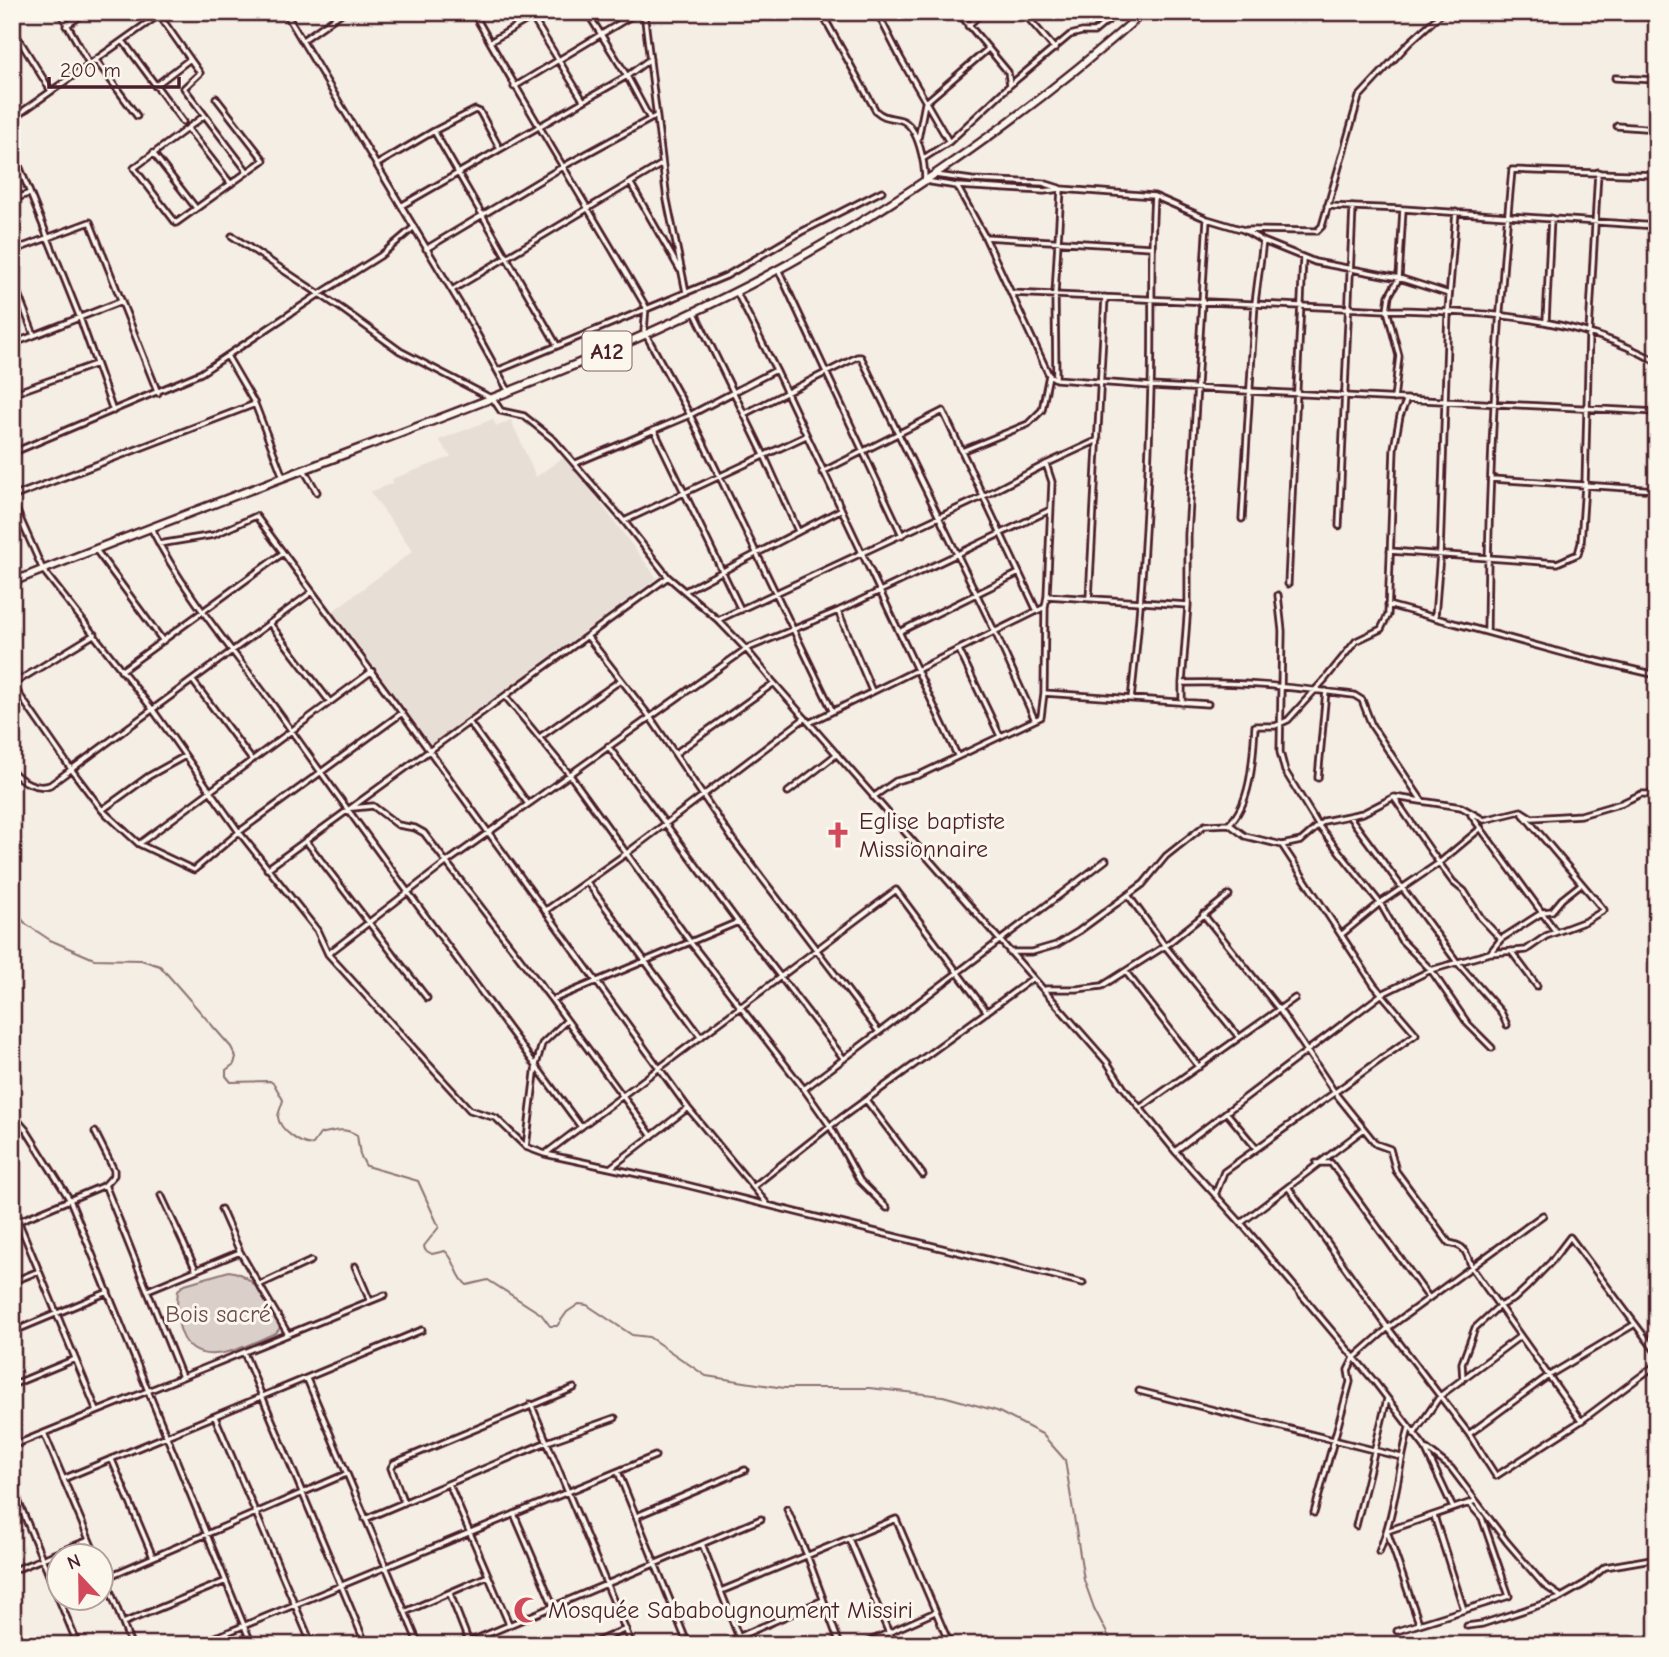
<svg xmlns="http://www.w3.org/2000/svg" width="1669" height="1657" viewBox="0 0 1669 1657" font-family="'Comic Neue',sans-serif">
<style>
.built{fill:#e7dfd6}
.green{fill:#dbd0c9;stroke:#92787a;stroke-width:2}
.lines{fill:none;stroke-linecap:round;stroke-linejoin:round}
.stream{stroke:#8d7174;stroke-width:2}
.street-casing{stroke:#4a1f2b;stroke-width:9}
.primary-casing{stroke:#4a1f2b;stroke-width:11}
.street{stroke:#fbf7ec;stroke-width:3.5}
.primary{stroke:#fbf7ec;stroke-width:6}
.labels{text-anchor:middle;stroke-width:6;stroke-linejoin:round;paint-order:stroke}
.shield{fill:#fbf7ec;stroke:#7f6065;stroke-width:2}
.shield-label{font-size:23px;font-weight:bold;fill:#4a1f2b}
.poi-label{font-size:24px;fill:#4a1f2b;stroke:#fbf7ec;text-anchor:start}
.park-label{font-size:24px;fill:#6e4b52;stroke:#fbf7ec}
</style>
<rect width="100%" height="100%" fill="#f4eee4"/>
<filter id="ink" filterUnits="userSpaceOnUse"><feTurbulence type="fractalNoise" baseFrequency=".0143" numOctaves="2"/><feDisplacementMap in="SourceGraphic" scale="14" xChannelSelector="R" yChannelSelector="G"/><feConvolveMatrix kernelMatrix="1 2 1 2 8 2 1 2 1" color-interpolation-filters="sRGB"/></filter>
<g filter="url(#ink)">
<path class="built" d="M493,419L496,426L511,420L536,477L565,456L657,578L431,744L333,611L413,551L370,492L393,483L392,479L451,457L439,440Z"/>
<path class="green" d="M229,1271C256,1274 267,1305 281,1327L276,1333C258,1340 235,1353 215,1354C178,1357 175,1317 178,1290L185,1284Z"/>
<g class="lines">
<path class="stream" d="M12,908L26,924L50,940L94,959L141,960L160,966L231,1047L236,1057L234,1064L226,1070V1076L231,1082L270,1081L274,1084L283,1100C282,1105 278,1113 278,1117C279,1129 302,1147 313,1144L320,1134C334,1131 344,1127 357,1135L360,1155L366,1166L418,1181L439,1227L424,1246L425,1250L432,1254L445,1251C457,1261 455,1276 467,1285L488,1280L541,1314L550,1326H557L567,1312L579,1304L587,1305L632,1335L649,1337L706,1376L784,1388H869L943,1396L997,1411L1042,1434L1065,1460L1084,1580L1094,1608L1113,1645
M1647,1645L1657,1636"/>
<g class="street-casing">
<path id="street" d="M60,12L90,65
M157,12L200,73L184,88L247,171
M285,12L466,314L509,392
M473,12C529,112 589,209 646,307L644,331L690,415L832,710
M529,12L583,100
M587,12L627,76L650,119
M644,12L667,200L686,292
M821,12L876,111C885,119 891,117 901,120C919,126 925,165 925,181L957,186L1044,191L1061,189L1154,196L1207,219L1244,230L1263,241L1315,262L1399,278L1449,294
M877,12L901,59L949,142
M958,12L1008,72L1010,85
M1023,12L1055,49
M1095,12L1107,22
M66,26L86,12
M968,26L982,12
M12,28L51,91
M303,40L343,12
M123,41L183,122
M490,42L540,12
M96,60L137,116
M1615,78L1657,80
M155,86L190,59
M514,87L638,12
M204,116L134,168L176,223L264,160L216,98
M12,119L163,12
M1617,126L1657,129
M188,129L231,184
M434,131L557,345
M918,139L925,103L988,49
M12,148L80,318L113,411
M153,153L196,208
M924,158L949,142L1010,85L1070,35L1082,32H1094L1118,12
M376,165L434,131L475,110L480,112L500,149
M935,175L972,180L1043,183L1059,188
M631,184L680,270
M957,186L985,237L1049,375L1056,379L1151,386L1657,412
M12,200L30,193
M401,206L627,76L650,59
M1327,206L1403,209L1657,226
M1247,230L1317,231L1322,226L1359,97L1409,43L1443,12
M232,236L342,309L400,351L493,399L501,411L524,416L554,440L624,521L668,577L718,620L746,649L774,683L1107,1062L1123,1087L1175,1151L1241,1223L1374,1381L1424,1446L1453,1508
M985,237L1151,247
M426,249L564,166L656,116
M12,251L90,222L158,393
M778,269L902,535
M12,278L34,335
M452,290L662,164
M736,291L776,370L957,755
M1011,293L1387,310C1479,311 1575,315 1657,362
M695,313L764,455L798,531
M1546,322L1551,218
M12,344L122,301
M227,356L255,404L283,477
M499,370L726,276L801,232L882,191
M1056,379L1055,294L1061,189
M12,394L96,364
M1394,399L1399,356L1387,310L1389,296L1399,278L1403,209
M744,414L857,357H861L995,632L1035,720
M654,430L741,610
M962,451L1028,424L1042,410L1049,375
M12,453L201,373L318,295L380,256L413,228
M576,463L690,415L776,370
M304,470L317,492
M822,472L943,411L1037,611
M1492,479L1657,490
M12,497L255,404
M12,500L43,570L153,710L239,832L317,930L328,954L470,1110L496,1118L526,1147L545,1154L666,1180L1083,1283
M1242,519L1255,303L1263,241
M624,521L806,436
M1339,526L1353,207
M151,528C189,604 246,664 293,733C387,866 485,996 581,1127
M159,544L214,535L256,516L402,713L688,1108L768,1205
M96,550L163,641
M1390,551L1557,563L1578,554L1581,543L1585,485L1589,332L1598,172
M1288,584L1303,258
M685,591L840,510
M1278,595L1282,631L1280,752L1285,771L1318,825L1380,903L1401,940L1431,970L1468,1024L1492,1048
M1047,596L1188,605
M1089,599L1105,297
M1388,605L1567,654L1652,674
M838,611L872,691
M1435,617L1440,554L1448,311L1456,212
M718,620L982,497L1046,464L1098,440
M271,625L330,702
M899,632L1019,573
M1487,632C1488,478 1497,323 1512,170L1657,175
M587,636L650,717L733,840L879,1032
M959,650L1000,736
M121,671L283,553
M193,681L252,760
M1182,683C1241,681 1296,688 1354,695L1362,700L1372,726L1422,801
M12,684L71,769L102,810L139,844L194,870L239,832L402,713
M13,684L95,634
M1044,693L1208,704
M505,696L570,775L691,943L804,1089L830,1126L860,1181L887,1208
M1131,699C1143,596 1148,491 1151,387C1153,323 1150,260 1154,196
M1182,703V683L1188,605V535L1207,219
M469,722L528,804
M809,723L1045,607
M540,737L621,680
M608,746L738,922L844,1059
M676,753L774,683
M12,771C21,781 37,790 50,785L312,592
M1318,778L1326,691
M788,792L837,754
M873,797L896,781L919,775L1041,717L1044,693L1045,607L1047,596L1052,482L1046,464
M1395,799L1439,863L1453,882L1464,891L1481,918L1501,939
M353,808L373,806L398,825L415,828L424,833L552,1000L652,1136
M102,810L149,776L185,756
M1471,815L1556,932
M1349,816L1457,962L1501,1012L1507,1025
M1229,824C1252,803 1253,756 1255,726H1275L1288,720L1326,678L1356,641L1381,629L1388,615L1394,448L1400,416L1407,399
M306,841L427,998
M139,844L372,671
M267,869L668,577
M587,882L701,1037
M1128,895L1165,946L1238,1036
M545,911L627,853L805,718
M1203,914L1279,1009L1335,1093L1376,1144L1390,1149L1396,1171L1449,1243C1466,1246 1466,1252 1472,1268L1581,1421
M1341,935L1380,903L1439,863L1481,828
M1511,951L1537,986
M1009,952H1032L1056,945L1079,931L1143,884L1166,856L1205,825L1229,824L1245,836L1282,845L1301,841L1324,821L1363,813L1394,797L1461,807L1484,820L1521,811L1532,818L1581,815L1622,803L1641,794H1657
M1490,953L1526,950L1546,936L1586,921L1604,910L1523,814
M328,954L447,862L746,649L838,611L1050,510
M1126,972L1199,1067
M1046,989H1077L1102,986L1165,946L1229,895
M552,1000L738,922
M804,1089L1106,860
M866,1100L923,1175
M1140,1108L1295,998
M1226,1112L1256,1148
M12,1114L26,1130L70,1200L252,1645
M526,1147L536,1065L542,1044L566,1021
M1175,1151L1382,994L1431,970L1490,953L1501,939L1543,912L1552,911L1562,899L1581,884
M545,1154L896,890L987,1012
M1316,1163H1331L1429,1298
M610,1168L688,1108
M105,1185L182,1377
M753,1187L830,1126L1033,978
M1288,1187L1388,1328L1469,1434L1496,1476L1581,1421L1657,1364
M161,1195L196,1270
M1215,1195L1224,1172L1416,1034L1374,985L1282,845
M12,1206L97,1411
M221,1209L240,1252L288,1334
M1241,1223L1364,1129
M12,1224L105,1185L114,1175V1170L95,1132
M355,1266L370,1301
M12,1282L39,1271
M259,1285L311,1261
M148,1290L240,1252
M12,1332L108,1292
M244,1353L366,1645
M307,1379L419,1645
M1463,1380L1462,1363L1475,1328L1499,1306L1514,1299L1527,1287L1551,1262L1570,1237L1657,1353
M12,1385L75,1359
M1139,1391L1401,1457
M531,1404L632,1645
M215,1417L312,1645
M44,1433L96,1556
M1414,1434L1440,1396L1519,1337
M1469,1434L1548,1376L1635,1324
M12,1446L385,1295
M1427,1449L1451,1468L1507,1542L1544,1585L1560,1596
M112,1460L153,1557
M618,1472L688,1645
M63,1479L422,1330
M449,1484L509,1624
M12,1486L78,1645
M404,1503L391,1468L394,1463L574,1388
M787,1509L807,1555L840,1645
M1314,1513L1350,1382L1348,1370L1354,1358L1388,1328L1543,1215
M514,1514L553,1605
M637,1516L745,1470
M1434,1516L1464,1610
M365,1519L547,1442L615,1418
M1356,1526L1387,1399
M849,1539L894,1645
M702,1544L742,1645
M1379,1552C1395,1513 1398,1469 1409,1428
M102,1569L131,1645
M12,1571L89,1540
M105,1578L346,1474
M721,1591L896,1519L950,1645
M450,1594L470,1645
M405,1612L488,1576
M12,1623L21,1645
M123,1623L226,1581
M1419,1623L1387,1531L1475,1501
M1467,1626L1482,1624L1558,1599L1586,1583L1605,1567L1657,1558
M1397,1631L1509,1596L1482,1518L1469,1503
M469,1642L761,1519
M66,1645L76,1641
M197,1645L655,1456
M589,1645L626,1629
M720,1645L823,1600
M861,1645L935,1612"/>
</g>
<g class="primary-casing">
<path id="primary" d="M12,582C125,537 239,494 353,451C487,401 622,350 749,285C891,211 1024,118 1144,12"/>
</g>
<use href="#street" class="street"/>
<use href="#primary" class="primary"/>
</g>
</g>
<defs>
<g id="church-bare" transform="scale(2.1)"><path d="M-1.2-6h2.4v3.5h3.3v2.4h-3.3V6h-2.4V-.1h-3.3v-2.4h3.3Z" fill="#d1495b" stroke="#fbf7ec" stroke-width="2.5" paint-order="stroke"/></g>
<g id="mosque-bare" transform="scale(2.1)"><path d="M3.5-4.9A6 6 0 1 0 3.5 4.9A5 5 0 1 1 3.5-4.9Z" fill="#d1495b" stroke="#fbf7ec" stroke-width="2.5" paint-order="stroke"/></g>
</defs>
<g fill-rule="evenodd">
<use href="#church-bare" x="838" y="835"/>
<use href="#mosque-bare" x="527" y="1610"/>
</g>
<g class="labels">
<rect class="shield" x="582.5" y="331.5" width="49" height="39" rx="5"/>
<g class="shield-label">
<text x="607" y="359">A12</text>
</g>
<g class="poi-label">
<text x="859" y="829">Eglise baptiste<tspan x="859" dy="28">Missionnaire</tspan></text>
<text x="548" y="1618">Mosquée Sababougnoument Missiri</text>
</g>
<g class="park-label">
<text x="218" y="1322">Bois sacré</text>
</g>
</g>
<rect width="1669" height="1657" fill="none" stroke="#fbf7ec" stroke-width="42"/>
<rect x="21" y="21" width="1627" height="1615" fill="none" stroke="#4a1f2b" stroke-width="2.5" filter="url(#ink)"/>
<g transform="translate(80 1577) rotate(338)"><circle r="33" fill="#fbf7ec" stroke="#b4a19f" stroke-width="2"/>
<path d="M0-5L12 26L0 18L-12 26Z" fill="#d1495b"/>
<text y="-10" font-size="19" font-weight="bold" text-anchor="middle" fill="#4a1f2b">N</text>
</g>
<path d="M49 77v10h130v-10" fill="none" stroke="#4a1f2b" stroke-width="3.5"/>
<text x="60" y="77" font-size="21" fill="#4a1f2b" stroke="#fbf7ec" stroke-width="5" paint-order="stroke">200 m</text>
</svg>
